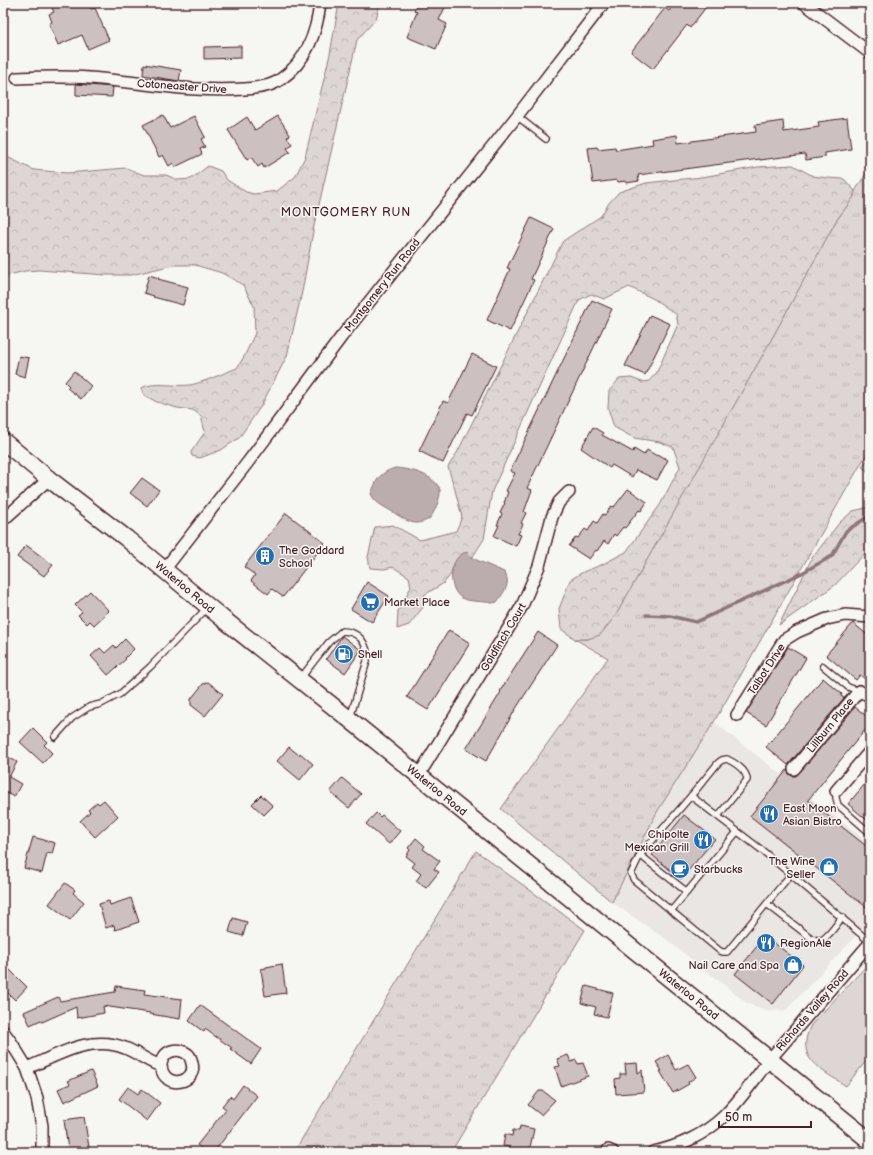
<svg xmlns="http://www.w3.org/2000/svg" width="873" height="1155" font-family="'Balsamiq Sans',sans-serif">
	<defs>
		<pattern id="grass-tufts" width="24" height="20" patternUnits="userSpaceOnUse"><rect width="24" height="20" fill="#ddd6d5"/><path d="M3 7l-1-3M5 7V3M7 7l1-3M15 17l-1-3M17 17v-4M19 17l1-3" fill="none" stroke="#bfb7b7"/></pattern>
		<pattern id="forest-crowns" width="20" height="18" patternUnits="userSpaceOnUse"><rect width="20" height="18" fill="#ddd6d5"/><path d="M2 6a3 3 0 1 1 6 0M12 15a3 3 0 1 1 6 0" fill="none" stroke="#bfb7b7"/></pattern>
	</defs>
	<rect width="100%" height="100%" fill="#f6f6f2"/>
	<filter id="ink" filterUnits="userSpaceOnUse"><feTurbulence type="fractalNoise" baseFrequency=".025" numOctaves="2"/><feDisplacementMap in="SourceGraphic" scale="8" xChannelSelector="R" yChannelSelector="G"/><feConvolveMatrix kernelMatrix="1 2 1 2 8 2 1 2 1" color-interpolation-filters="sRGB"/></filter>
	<g filter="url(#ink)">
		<path fill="#e9e6e3" d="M 714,722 L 870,844 L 870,921 L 786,1010 L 768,1011 L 747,1003 L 667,940 L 612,902 L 657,812 Z"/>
		<g fill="url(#grass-tufts)" stroke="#947a80">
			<path d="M 870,167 L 870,448 L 714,722 L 657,812 L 612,902 L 501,809 L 608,658 L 575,639 L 588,639 L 836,221 L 852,198 L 855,191 Z"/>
			<path d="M 476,851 L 585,930 L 451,1152 L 294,1152 Z"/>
		</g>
		<g fill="url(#forest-crowns)" stroke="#947a80">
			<path d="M 339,3 L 380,3 L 376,19 L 357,40 L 314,226 L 302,292 L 287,356 L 261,406 L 239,438 L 221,450 L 200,458 L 192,456 L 191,452 L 205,432 L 201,416 L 193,410 L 177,408 L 157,402 L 144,395 L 141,388 C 155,381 174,387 190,385 C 202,383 224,373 237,368 L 245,355 L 255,333 L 254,306 L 243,285 L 222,273 L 195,265 L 173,265 L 131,275 L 106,275 L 39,270 L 25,271 L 9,275 L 3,282 L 3,153 L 9,158 L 34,170 L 67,173 L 126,168 L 144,175 L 166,175 L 178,180 L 191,179 L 208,166 L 221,171 L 227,180 L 246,192 L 254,194 L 277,191 L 295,177 L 305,157 L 330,54 Z"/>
			<path d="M 793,165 L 813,176 L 827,178 L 844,179 L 855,191 L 853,198 L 836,221 L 770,342 L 616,615 L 600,635 L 588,639 L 575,639 L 561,629 L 559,609 L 570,580 L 583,572 L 601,565 L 626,552 L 660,505 L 680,467 L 673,447 L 660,442 L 634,438 L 614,427 L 608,408 L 609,391 L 619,379 L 631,378 L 642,382 L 649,381 L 657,372 L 678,324 L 676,314 L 654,299 L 629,287 L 604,299 L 591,294 L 579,300 L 492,491 L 484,539 L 472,558 L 467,552 L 453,566 L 451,574 L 444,583 L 424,595 L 424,606 L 409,625 L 397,629 L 398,611 L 411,587 L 409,577 L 393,567 L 384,569 L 370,568 L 368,557 L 375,527 L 393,525 L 420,540 L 456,531 L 462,517 L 455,490 L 448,467 L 457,453 L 563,241 L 601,216 L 609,203 L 619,192 L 646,183 L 702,177 L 758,167 Z"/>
			<path d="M 870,457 L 870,473 L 862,467 Z"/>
			<path d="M 870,507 L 870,549 L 867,551 L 835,585 L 779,625 L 812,558 L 840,522 L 853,511 Z"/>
		</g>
		<path fill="#ddd6d5" stroke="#947a80" d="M 870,962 L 870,1056 L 846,1086 C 821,1069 794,1060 811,1025 Z"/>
		<g fill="#bbadae" stroke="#8e747a">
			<path d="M 395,468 C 409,469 430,473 439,487 C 443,493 435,512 430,518 C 427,521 420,523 416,523 C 408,523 398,515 391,511 C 383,506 375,503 371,494 C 377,479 379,473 395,468 Z"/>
			<path d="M 467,552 L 472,558 L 504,572 C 512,583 504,592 497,602 L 492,603 C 484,601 468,602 462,598 C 446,589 449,555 467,552 Z"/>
		</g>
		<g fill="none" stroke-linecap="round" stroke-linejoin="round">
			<path stroke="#8e747a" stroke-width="3.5" d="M 646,615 L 670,616 L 696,622 L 800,574 L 832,556 L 846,531 L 866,518 L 870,518"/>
		</g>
		<g fill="#ccc1c0" stroke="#4a1f2b">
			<path d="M 64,3 L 88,3 L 91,9 L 95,8 L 109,40 L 88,49 L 82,35 L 58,45 L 49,24 L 52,22 L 49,14 L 54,12 L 52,8 Z"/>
			<path d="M 417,3 L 447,3 L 439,20 L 447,24 L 436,49 L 407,37 L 417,12 L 414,11 Z"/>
			<path d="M 675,3 L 709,3 L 690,28 L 687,25 L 653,69 L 631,52 L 665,8 L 669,11 Z"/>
			<path d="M 241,46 L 241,58 L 204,59 L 204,47 Z"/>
			<path d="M 144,64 L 181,70 L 179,81 L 143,75 Z"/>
			<path d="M 76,84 L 113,87 L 112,97 L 76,95 Z"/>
			<path d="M 163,115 L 170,128 L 194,116 L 205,137 L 201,139 L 205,147 L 200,149 L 202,154 L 175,167 L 173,163 L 169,166 L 163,155 L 159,157 L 143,125 Z"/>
			<path d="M 278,116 L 290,135 L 287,137 L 292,144 L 287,148 L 290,152 L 264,168 L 262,164 L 258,167 L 251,157 L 247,160 L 228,130 L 247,117 L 255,130 Z"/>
			<path d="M 847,118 L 851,149 L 825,153 L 825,157 L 806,160 L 805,154 L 760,160 L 760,159 L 638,175 L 639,181 L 626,183 L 626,181 L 618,182 L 617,180 L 593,183 L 588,148 L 597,147 L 598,149 L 615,147 L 616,150 L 653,144 L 652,139 L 677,135 L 678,143 L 756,132 L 755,125 L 783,121 L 784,132 L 819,127 L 818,122 Z"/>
			<path d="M 531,218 L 554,229 L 531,279 L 534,280 L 510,331 L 487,320 L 510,269 L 507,268 Z"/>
			<path d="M 149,275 L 159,278 L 158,279 L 188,287 L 183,305 L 153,297 L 154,296 L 144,293 Z"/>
			<path d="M 592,300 L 612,309 L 527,488 L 532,490 L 524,512 L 526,513 L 521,523 L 523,524 L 518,534 L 521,535 L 516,546 L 494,536 L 499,525 L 497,525 L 502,514 L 500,513 L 505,503 L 504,503 L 508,492 L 506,491 L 515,473 L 510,471 Z"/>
			<path d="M 650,315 L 670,324 L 645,375 L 625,366 Z"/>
			<path d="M 472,354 L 496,366 L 472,415 L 467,413 L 443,463 L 419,451 L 443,401 L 448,403 Z"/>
			<path d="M 19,356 L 29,358 L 25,377 L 15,374 Z"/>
			<path d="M 74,371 L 91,386 L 81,399 L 67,388 L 69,386 L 65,382 Z"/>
			<path d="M 593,427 L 603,433 L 602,435 L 633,452 L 634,449 L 644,455 L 647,450 L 657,456 L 658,454 L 668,460 L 657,480 L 636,470 L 632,477 L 612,465 L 610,468 L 581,448 Z"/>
			<path d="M 142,478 L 159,490 L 147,506 L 130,493 Z"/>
			<path d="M 628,489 L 647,502 L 641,511 L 639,510 L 625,528 L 623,527 L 616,536 L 614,534 L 608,544 L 604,541 L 597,551 L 596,550 L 589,559 L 569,546 L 576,537 L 578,538 L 585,529 L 588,531 L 594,521 L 597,523 L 603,514 L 605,515 L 611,506 L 614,507 Z"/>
			<path d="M 286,513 L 325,543 L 283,597 L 272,589 L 268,594 L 251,581 L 255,575 L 244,567 Z"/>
			<path d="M 26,545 L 53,565 L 44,576 L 17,557 Z"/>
			<path d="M 367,582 L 389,596 L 372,622 L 351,609 Z"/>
			<path d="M 90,591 L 109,611 L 94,625 L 90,621 L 87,624 L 78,615 L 82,612 L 75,605 Z"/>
			<path d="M 853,623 L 870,637 L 870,683 L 860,675 L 856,680 L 826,655 Z"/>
			<path d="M 449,630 L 470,643 L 428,710 L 407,697 Z"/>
			<path d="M 538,632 L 557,645 L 515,710 L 486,761 L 466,749 L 501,692 L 500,691 Z"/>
			<path d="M 342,636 L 361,650 L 345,673 L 326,659 Z"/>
			<path d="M 125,639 L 134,649 L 125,658 L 126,659 L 108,675 L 91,656 L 100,648 L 105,653 L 114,645 L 116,648 Z"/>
			<path d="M 788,647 L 806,658 L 766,725 L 746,713 Z"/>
			<path d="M 823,678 L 842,694 L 841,696 L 844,698 L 788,765 L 766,747 Z"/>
			<path d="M 208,682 L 223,694 L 205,716 L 191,705 L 191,699 L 203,684 Z"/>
			<path d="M 855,707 L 870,719 L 870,724 L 808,800 L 870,849 L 870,910 L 750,816 L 787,770 L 789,774 L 792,776 L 796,776 L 799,773 Z"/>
			<path d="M 33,728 L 47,742 L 44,745 L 52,753 L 43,763 L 20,742 Z"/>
			<path d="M 289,747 L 299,755 L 300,753 L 313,764 L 300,780 L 277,761 Z"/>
			<path d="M 3,754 L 17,762 L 9,777 L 21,784 L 14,797 L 3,791 Z"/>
			<path d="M 342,778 L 361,794 L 349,808 L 330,792 Z"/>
			<path d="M 870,778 L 870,823 L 848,804 Z"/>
			<path d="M 261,795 L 273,806 L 264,815 L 252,804 Z"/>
			<path d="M 104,800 L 118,816 L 95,837 L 80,821 L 90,812 L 88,810 L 97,802 L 99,804 Z"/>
			<path d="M 376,813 L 380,817 L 382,815 L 400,831 L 389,844 L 366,824 Z"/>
			<path d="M 684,815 L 715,839 L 681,879 L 652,855 Z"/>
			<path d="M 33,837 L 55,843 L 52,854 L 47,853 L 42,873 L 24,868 Z"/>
			<path d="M 416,838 L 425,846 L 423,849 L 440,861 L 434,869 L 439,872 L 426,888 L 416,881 L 421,874 L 412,867 L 415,863 L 406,856 L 410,850 L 408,848 Z"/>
			<path d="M 65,883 L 75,890 L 73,893 L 84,902 L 70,920 L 49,904 Z"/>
			<path d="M 131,898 L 139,922 L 115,930 L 114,925 L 106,928 L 99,904 L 109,901 L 110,905 Z"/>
			<path d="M 233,918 L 247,922 L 243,936 L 229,932 Z"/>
			<path d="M 765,936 L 803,965 L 773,1004 L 735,974 Z"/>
			<path d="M 3,963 L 27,987 L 15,1000 L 3,988 Z"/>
			<path d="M 282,964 L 286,993 L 265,996 L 261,969 L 266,968 L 266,967 Z"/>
			<path d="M 116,986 L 145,990 L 144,994 L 182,999 L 180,1019 L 150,1014 L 150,1013 L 103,1006 L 104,1013 L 77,1018 L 76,1007 L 42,1022 L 41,1020 L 30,1025 L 24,1012 L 58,997 L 60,1001 L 115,992 Z"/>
			<path d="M 586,986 L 613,993 L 607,1017 L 594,1014 L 596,1007 L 581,1003 Z"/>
			<path d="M 200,1005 L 261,1049 L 251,1064 L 230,1049 L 232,1048 L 212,1034 L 205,1029 L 204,1032 L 189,1021 Z"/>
			<path d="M 568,1055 L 571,1062 L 576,1060 L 578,1064 L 583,1063 L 588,1076 L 561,1086 L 555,1067 L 560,1066 L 557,1059 Z"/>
			<path d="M 668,1055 L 676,1070 L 688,1064 L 696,1077 L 688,1082 L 689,1084 L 673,1093 L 660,1071 L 662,1071 L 656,1062 Z"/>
			<path d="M 637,1063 L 638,1073 L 642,1070 L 644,1092 L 616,1094 L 615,1079 L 620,1078 L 620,1074 L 626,1074 L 625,1064 Z"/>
			<path d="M 91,1071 L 98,1086 L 64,1102 L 58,1089 L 70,1084 L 68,1081 Z"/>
			<path d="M 243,1085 L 257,1096 L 214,1152 L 206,1152 L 197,1145 L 226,1109 L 222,1106 L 230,1096 L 233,1099 Z"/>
			<path d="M 128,1087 L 138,1094 L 142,1089 L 160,1103 L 147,1121 L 119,1099 Z"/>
			<path d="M 539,1091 L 543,1091 L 555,1100 L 541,1115 L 528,1105 Z"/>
			<path d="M 84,1117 L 89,1147 L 68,1150 L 64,1120 Z"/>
			<path d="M 520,1126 L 534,1129 L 529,1152 L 508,1152 L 510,1147 L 503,1146 L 505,1134 L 512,1136 L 513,1130 L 519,1131 Z"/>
		</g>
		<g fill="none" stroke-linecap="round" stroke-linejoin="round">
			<defs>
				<g id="lane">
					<path d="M 517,116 L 546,139"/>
					<path d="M 823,666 L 848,687 L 859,691"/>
					<path d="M 300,679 L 329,642 L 342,631 C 359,631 369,644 367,661 L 350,718"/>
					<path d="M 55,737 L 72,718 L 89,707 L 101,704 L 120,694 L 150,667 L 208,607"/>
					<path d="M 836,791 L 836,798 L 838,805 L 870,833"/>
					<path d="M 691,796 L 640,855 L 631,874 L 634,880 L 720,951 L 723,952 L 727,952 L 791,874"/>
					<path d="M 718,816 L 747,780 C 747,770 735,763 727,759 L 722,760 L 718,763 L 691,796 L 763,851 L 870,942"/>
					<path d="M 640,855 L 687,892"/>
					<path d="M 767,904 L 811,938 C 814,939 817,941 821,940 C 827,938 838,923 842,917"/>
					<path d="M 671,911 L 737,832"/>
				</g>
				<g id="street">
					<path d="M 804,3 L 870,53"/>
					<path d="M 17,78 C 41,77 65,76 89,78 C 141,82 192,93 244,89 C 256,88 271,87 281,79 C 306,62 317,32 320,3"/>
					<path d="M 3,520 L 49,479"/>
					<path d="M 164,570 L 248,462 L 342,336 L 517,116 L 604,3"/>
					<path d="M 737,715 L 784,640 L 797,632 L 827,619 L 845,615 L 870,617"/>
					<path d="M 794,769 L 859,691 L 870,696"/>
					<path d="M 419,775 L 522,606 L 539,566 L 552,517 L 559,502 L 569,492"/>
					<path d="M 836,791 L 870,751"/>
					<path d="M 3,1031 L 11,1042 L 27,1068 L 37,1098 L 42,1126 L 42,1152"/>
					<path d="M 27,1068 C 58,1055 91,1034 125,1048 C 138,1053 148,1062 161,1066 C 161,1063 162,1059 164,1057 C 168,1050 179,1048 186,1053 C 190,1055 191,1059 192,1063 C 198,1083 164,1091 161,1066"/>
					<path d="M 608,1150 L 613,1152"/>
					<path d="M 653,1152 C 678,1147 704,1135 723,1117 C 741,1100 755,1078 771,1058 C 804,1020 837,981 870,943"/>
				</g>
				<path id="secondary" d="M 3,441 L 49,479 L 126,538 L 222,618 L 349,719 L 870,1141"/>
			</defs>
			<use href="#lane" stroke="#4a1f2b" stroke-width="8"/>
			<use href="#street" stroke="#4a1f2b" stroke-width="14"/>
			<use href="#secondary" stroke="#4a1f2b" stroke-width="19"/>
			<use href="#lane" stroke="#f6f6f2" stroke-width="5.5"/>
			<use href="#street" stroke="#f6f6f2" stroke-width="11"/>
			<use href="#secondary" stroke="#f6f6f2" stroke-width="16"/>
		</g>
	</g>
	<defs>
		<symbol id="building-disc" viewBox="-11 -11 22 22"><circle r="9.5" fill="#1f6fb2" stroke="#f6f6f2"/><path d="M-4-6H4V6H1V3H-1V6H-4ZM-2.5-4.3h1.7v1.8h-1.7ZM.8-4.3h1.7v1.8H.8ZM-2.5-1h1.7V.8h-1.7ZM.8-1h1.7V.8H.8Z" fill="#fff"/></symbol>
		<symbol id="supermarket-disc" viewBox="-11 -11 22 22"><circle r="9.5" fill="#1f6fb2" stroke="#f6f6f2"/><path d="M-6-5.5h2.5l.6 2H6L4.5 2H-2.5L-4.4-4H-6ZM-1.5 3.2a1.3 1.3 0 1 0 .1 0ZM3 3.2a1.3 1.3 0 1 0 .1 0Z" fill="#fff"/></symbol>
		<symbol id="fuel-disc" viewBox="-11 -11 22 22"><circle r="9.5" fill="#1f6fb2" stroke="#f6f6f2"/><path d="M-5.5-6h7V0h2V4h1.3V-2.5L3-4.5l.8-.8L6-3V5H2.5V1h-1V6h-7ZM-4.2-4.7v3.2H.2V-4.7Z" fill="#fff"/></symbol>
		<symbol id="restaurant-disc" viewBox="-11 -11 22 22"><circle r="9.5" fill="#1f6fb2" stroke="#f6f6f2"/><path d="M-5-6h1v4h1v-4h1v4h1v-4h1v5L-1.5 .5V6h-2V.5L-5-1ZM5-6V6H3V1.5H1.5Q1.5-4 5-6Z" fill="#fff"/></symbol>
		<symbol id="shop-disc" viewBox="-11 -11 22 22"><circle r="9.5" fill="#1f6fb2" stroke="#f6f6f2"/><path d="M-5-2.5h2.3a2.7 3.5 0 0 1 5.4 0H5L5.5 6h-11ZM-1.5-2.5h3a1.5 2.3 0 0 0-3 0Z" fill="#fff"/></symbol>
		<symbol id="cafe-disc" viewBox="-11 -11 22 22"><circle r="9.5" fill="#1f6fb2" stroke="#f6f6f2"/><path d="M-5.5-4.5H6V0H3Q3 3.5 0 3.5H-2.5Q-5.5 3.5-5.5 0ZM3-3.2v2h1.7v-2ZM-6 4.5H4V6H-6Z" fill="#fff"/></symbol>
	</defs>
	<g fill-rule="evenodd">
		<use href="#building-disc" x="254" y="545" width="22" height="22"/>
		<use href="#supermarket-disc" x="359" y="591" width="22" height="22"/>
		<use href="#fuel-disc" x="333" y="643" width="22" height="22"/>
		<use href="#restaurant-disc" x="758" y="803" width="22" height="22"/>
		<use href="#restaurant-disc" x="692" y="829" width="22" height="22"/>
		<use href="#shop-disc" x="818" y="856" width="22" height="22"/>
		<use href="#cafe-disc" x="669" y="858" width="22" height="22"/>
		<use href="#restaurant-disc" x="755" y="932" width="22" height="22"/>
		<use href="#shop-disc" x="782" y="954" width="22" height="22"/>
	</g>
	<g text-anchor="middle" stroke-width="3" stroke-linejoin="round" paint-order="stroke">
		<g font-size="11" fill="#4a1f2b" stroke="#f6f6f2">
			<text transform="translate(182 86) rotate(4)" y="4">Cotoneaster Drive</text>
			<text transform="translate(382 285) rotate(-52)" y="4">Montgomery Run Road</text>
			<text transform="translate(185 587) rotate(40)" y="4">Waterloo Road</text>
			<text transform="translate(503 637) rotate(-59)" y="4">Goldfinch Court</text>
			<text transform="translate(766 669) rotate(-57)" y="4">Talbot Drive</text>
			<text transform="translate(830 725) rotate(-51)" y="4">Lillburn Place</text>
			<text transform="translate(437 790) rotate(39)" y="4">Waterloo Road</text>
			<text transform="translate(689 994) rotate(39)" y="4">Waterloo Road</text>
			<text transform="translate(812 1010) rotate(-49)" y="4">Richards Valley Road</text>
		</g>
		<g font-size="11" fill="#4a1f2b" stroke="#f6f6f2" text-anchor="start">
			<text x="279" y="554">The Goddard<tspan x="279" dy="13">School</tspan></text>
			<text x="384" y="606">Market Place</text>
			<text x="358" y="658">Shell</text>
			<text x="783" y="812">East Moon<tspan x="783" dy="13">Asian Bistro</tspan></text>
			<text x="689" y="838" text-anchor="end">Chipolte<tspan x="689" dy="13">Mexican Grill</tspan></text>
			<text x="815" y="865" text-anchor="end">The Wine<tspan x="815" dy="13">Seller</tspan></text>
			<text x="694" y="873">Starbucks</text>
			<text x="780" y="947">RegionAle</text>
			<text x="779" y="969" text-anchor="end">Nail Care and Spa</text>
		</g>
		<g font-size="12" letter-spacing="1" fill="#4a1f2b" stroke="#f6f6f2">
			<text x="346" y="216">MONTGOMERY RUN</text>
		</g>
	</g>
	<rect width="873" height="1155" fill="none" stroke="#f6f6f2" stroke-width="16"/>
	<rect x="8" y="8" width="857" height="1139" fill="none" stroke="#4a1f2b" stroke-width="1.5" filter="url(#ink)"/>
	<path d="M719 1121v6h92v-6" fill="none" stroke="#4a1f2b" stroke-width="2"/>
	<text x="725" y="1121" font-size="12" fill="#4a1f2b" stroke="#f6f6f2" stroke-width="3" paint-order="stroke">50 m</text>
</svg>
